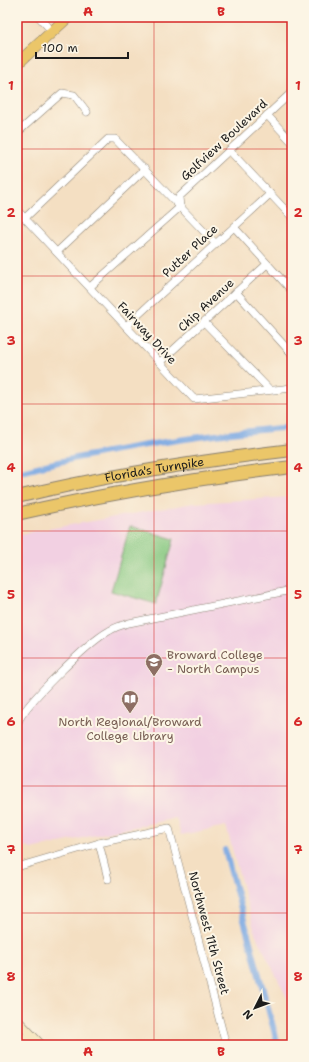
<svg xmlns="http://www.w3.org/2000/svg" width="309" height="1062" font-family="'Shantell Sans',sans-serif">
	<rect width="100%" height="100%" fill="#fcf5e5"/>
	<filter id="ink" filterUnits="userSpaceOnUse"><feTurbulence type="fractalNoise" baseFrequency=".025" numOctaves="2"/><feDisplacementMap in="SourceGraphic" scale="8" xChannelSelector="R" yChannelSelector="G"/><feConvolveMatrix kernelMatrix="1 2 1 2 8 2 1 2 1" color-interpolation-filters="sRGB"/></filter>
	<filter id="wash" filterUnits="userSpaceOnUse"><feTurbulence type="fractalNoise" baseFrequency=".012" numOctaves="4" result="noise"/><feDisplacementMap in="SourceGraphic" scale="16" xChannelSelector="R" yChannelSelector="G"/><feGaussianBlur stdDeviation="0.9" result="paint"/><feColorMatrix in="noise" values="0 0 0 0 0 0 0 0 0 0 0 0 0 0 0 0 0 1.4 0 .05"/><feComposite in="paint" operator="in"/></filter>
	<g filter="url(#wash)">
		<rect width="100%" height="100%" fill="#f4dfc2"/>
		<path fill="#f2d0e2" d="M 292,497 L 292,1008 L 255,933 L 226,826 L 181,835 L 176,818 L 31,849 L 17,843 L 17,537 L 31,532 L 194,503 Z"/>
		<path fill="#85c780" stroke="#50724e" d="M 130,526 L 174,539 L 156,604 L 111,591 Z"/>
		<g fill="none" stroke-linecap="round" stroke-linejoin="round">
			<g stroke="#7aa8e3" stroke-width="6">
				<path d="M 17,472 C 106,449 200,435 292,427"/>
				<path d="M 225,850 L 278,1045"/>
			</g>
		</g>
	</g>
	<g filter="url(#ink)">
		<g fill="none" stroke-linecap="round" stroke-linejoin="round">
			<defs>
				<g id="street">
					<path d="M 39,17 L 52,31"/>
					<path d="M 267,115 L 292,142"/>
					<path d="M 17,133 L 62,93 L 74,95 L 87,112"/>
					<path d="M 229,150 L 292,217"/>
					<path d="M 17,210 L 194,399 L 292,388"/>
					<path d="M 25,218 L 108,139 L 115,139 L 215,243"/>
					<path d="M 234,227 L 292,291"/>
					<path d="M 57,252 L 145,169"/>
					<path d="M 90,287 L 180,207 L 179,197 L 292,92"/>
					<path d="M 236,292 L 292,354"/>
					<path d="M 204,322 L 270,390"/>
					<path d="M 126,326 L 270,194"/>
					<path d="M 160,362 L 267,264"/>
					<path d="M 17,724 C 25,703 89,642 109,631 C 115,627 122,625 129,623 L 292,590"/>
					<path d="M 99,843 L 108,879"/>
					<path d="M 17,867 L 99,843 L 169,828 L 226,1045"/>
				</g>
				<g id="secondary">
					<path d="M 17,1020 L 41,1045"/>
					<path d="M 18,1036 L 30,1041 L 34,1045"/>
				</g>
				<path id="primary" d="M 17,64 L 68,17"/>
				<g id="highway">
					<path id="s1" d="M 17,497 C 108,475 199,461 292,450"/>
					<path d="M 17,514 C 108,493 199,478 292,467"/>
				</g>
			</defs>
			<use href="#street" stroke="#887e6f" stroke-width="8"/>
			<use href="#secondary" stroke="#887e6f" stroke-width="10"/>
			<use href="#primary" stroke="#887e6f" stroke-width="12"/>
			<use href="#highway" stroke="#887e6f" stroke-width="14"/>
			<use href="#street" stroke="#fff" stroke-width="7"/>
			<use href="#secondary" stroke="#f7e8c3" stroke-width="9"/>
			<use href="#primary" stroke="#ebc669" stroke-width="11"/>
			<use href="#highway" stroke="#ebc669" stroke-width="12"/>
		</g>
	</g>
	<path fill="none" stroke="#d62828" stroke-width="1" stroke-opacity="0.55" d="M 154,17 L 154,1045M 17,149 L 292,149M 17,276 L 292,276M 17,404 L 292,404M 17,531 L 292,531M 17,658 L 292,658M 17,786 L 292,786M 17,913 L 292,913"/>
	<defs>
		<symbol id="university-pin" viewBox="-11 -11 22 30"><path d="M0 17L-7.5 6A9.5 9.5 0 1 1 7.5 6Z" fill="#8d6e63" stroke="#fcf5e5"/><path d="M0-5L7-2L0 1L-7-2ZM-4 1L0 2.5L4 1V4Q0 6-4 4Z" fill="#fff"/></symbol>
		<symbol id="library-pin" viewBox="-11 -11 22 30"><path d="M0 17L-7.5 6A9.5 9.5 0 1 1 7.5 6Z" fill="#8d6e63" stroke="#fcf5e5"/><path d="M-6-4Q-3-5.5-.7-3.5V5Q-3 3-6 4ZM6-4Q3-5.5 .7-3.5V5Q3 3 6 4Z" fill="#fff"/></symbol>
	</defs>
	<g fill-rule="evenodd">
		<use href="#university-pin" x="144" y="652" width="20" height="27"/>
		<use href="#library-pin" x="120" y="689" width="20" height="27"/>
	</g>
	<g text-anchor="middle" stroke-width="4" stroke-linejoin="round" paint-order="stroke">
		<g font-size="12" fill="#1c1c1c" stroke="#fcf5e5">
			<text transform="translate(224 140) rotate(-43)" y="4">Golfview Boulevard</text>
			<text transform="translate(190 251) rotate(-43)" y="4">Putter Place</text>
			<text transform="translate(206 305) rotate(-43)" y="4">Chip Avenue</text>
			<text transform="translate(147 333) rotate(47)" y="4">Fairway Drive</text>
			<text dy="4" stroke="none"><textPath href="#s1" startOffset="140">Florida's Turnpike</textPath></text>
			<text transform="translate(209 933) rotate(75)" y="4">Northwest 11th Street</text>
		</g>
		<g font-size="12" fill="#785e54" stroke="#fcf5e5" text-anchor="start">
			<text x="167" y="659">Broward College<tspan x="167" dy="14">- North Campus</tspan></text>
			<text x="130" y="726" text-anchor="middle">North Regional/Broward<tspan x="130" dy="14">College Library</tspan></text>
		</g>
	</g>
	<rect width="309" height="1062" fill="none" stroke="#fcf5e5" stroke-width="44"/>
	<g transform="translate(255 1008) rotate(228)" stroke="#fcf5e5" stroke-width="3" paint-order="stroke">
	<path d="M0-3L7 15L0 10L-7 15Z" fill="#1c1c1c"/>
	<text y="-6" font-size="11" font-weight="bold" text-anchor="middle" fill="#1c1c1c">N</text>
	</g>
	<path d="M36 52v6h92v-6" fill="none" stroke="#1c1c1c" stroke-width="2"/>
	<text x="42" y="52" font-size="12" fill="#1c1c1c" stroke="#fcf5e5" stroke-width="3" paint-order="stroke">100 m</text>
	<rect x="22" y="22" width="265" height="1018" fill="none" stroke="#d62828" stroke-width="1.5"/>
	<g font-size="13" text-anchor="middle" font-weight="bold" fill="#d62828">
		<text x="88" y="16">A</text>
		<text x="221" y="16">B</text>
		<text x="11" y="90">1</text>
		<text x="298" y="90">1</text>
		<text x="11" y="217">2</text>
		<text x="298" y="217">2</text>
		<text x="11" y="345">3</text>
		<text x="298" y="345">3</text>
		<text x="11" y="472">4</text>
		<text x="298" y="472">4</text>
		<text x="11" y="599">5</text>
		<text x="298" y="599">5</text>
		<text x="11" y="726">6</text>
		<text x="298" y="726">6</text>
		<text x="11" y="854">7</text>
		<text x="298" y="854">7</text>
		<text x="11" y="981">8</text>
		<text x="298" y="981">8</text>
		<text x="88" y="1056">A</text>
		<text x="221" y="1056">B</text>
	</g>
</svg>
